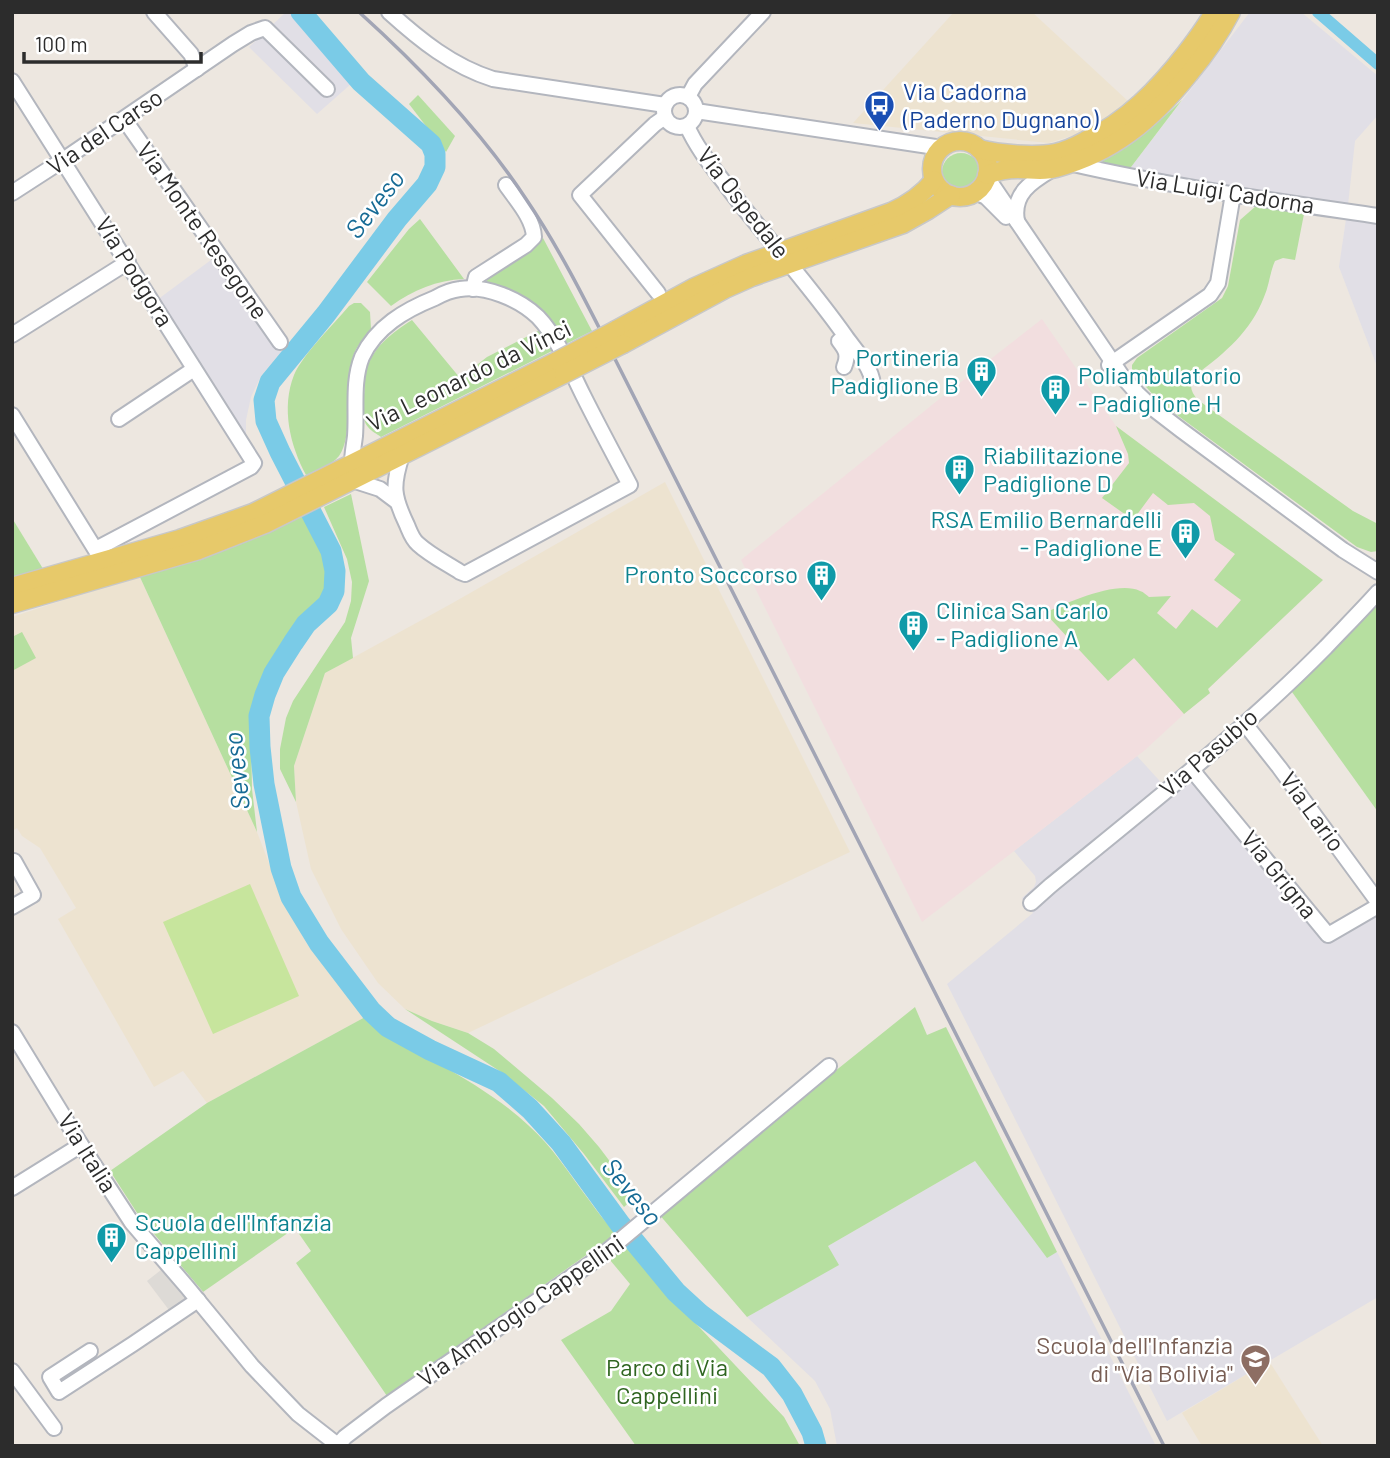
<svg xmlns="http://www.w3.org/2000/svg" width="1390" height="1458" font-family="Barlow,sans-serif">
	<rect width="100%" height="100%" fill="#ede7e0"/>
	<g fill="#e1dfe6">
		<path d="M 286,12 L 291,12 L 351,84 L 317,114 L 249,47 Z"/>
		<path d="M 1250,12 L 1301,12 L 1378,76 L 1378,115 L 1355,141 L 1348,205 L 1128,171 Z"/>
		<path d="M 1346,219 L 1378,224 L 1378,369 L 1339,267 Z"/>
		<path d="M 215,257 L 282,351 L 261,376 L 251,397 L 246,420 L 246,439 L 157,300 Z"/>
		<path d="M 1137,756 L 1168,790 L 1191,773 L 1327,942 L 1378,912 L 1378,1297 L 1167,1421 L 947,984 L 1033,913 L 1022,898 L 1034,887 L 1036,882 L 1035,876 L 1014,851 Z"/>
		<path d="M 975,1161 L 1047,1257 L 1057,1252 L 1156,1446 L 837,1446 L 830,1409 L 815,1381 L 747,1317 L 838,1265 L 828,1246 Z"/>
	</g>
	<g fill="#ede3d0">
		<path d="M 954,12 L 1032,12 L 1129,102 L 1094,129 L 1049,143 L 853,123 Z"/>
		<path d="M 665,482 L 850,852 L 468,1033 L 432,1021 L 405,1009 L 378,983 L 341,929 L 311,869 L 296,802 L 294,766 L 325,673 L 449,605 Z"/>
		<path d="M 139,575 L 257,832 L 283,900 L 307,944 L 335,981 L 367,1016 L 207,1103 L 183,1071 L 154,1087 L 58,919 L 76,908 L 40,848 L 22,836 L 17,828 L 12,831 L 12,617 Z"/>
		<path d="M 1269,1361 L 1323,1446 L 1202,1446 L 1182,1413 Z"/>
	</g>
	<path fill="#f2dedf" d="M 1042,319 L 1116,426 L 1323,580 L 1208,689 L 1210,693 L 1184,714 L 1145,750 L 922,922 L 741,560 L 943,396 Z"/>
	<g fill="#b6dfa0">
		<path d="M 418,95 L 455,136 L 446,152 L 409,104 Z"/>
		<path d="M 1182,100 L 1128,171 L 1097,165 L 1096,161 C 1128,145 1156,126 1182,100 Z"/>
		<circle cx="961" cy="172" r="19"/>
		<path d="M 1256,206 L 1304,214 L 1295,260 L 1283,258 L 1275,261 C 1270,272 1269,286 1264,297 C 1251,331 1225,353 1197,374 C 1188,383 1190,391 1198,400 L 1353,511 L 1378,524 L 1378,551 L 1371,552 L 1357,547 L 1177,415 L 1155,397 L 1132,371 L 1132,365 L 1137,358 L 1222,298 L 1228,286 L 1240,220 Z"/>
		<path d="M 420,219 L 464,279 C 437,280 413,290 391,306 L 367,282 L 409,229 Z"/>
		<path d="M 543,238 L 592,331 L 566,344 C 547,307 526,293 487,282 L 487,275 Z"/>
		<path d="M 354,303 L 361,303 L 370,312 L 371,329 C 364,338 356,346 353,357 C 345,383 354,436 339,456 C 331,466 316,470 306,475 C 290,445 281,408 294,375 C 303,354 334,324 349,306 Z"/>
		<path d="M 412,320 L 460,378 L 487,357 L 540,330 L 552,351 L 381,437 C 377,434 371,431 368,427 C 361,419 364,404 364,395 C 365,388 364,380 366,373 C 370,349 393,332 412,320 Z"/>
		<path d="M 1116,426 L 1323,580 L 1208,689 L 1210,693 L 1184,714 L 1134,658 L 1108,681 L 1045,613 C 1066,603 1117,580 1140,591 C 1144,592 1146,595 1149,597 L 1171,596 L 1157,613 L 1176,629 L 1192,609 L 1217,628 L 1241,600 L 1214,580 L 1235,554 L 1215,540 L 1210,516 L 1194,503 L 1168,505 L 1153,493 L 1133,520 L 1102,498 L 1129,463 L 1128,454 Z"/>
		<path d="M 351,494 L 369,581 L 351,638 L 353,658 L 325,673 L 294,766 L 296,802 L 280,769 L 280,749 L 286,718 L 293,701 L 345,622 L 351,601 L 352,582 L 347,559 L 324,507 Z"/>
		<path d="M 304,516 L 324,554 L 327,571 L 326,591 L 320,604 L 295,627 L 280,650 L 264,681 L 253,711 L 251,741 L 252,789 L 257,832 L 139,575 L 206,557 L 236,546 Z"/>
		<path d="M 12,518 L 45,572 L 12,582 Z"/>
		<path d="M 1378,604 L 1378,812 L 1292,692 Z"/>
		<path d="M 22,632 L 36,658 L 12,671 L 12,637 Z"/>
		<path d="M 915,1007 L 927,1035 L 946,1027 L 1057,1252 L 1047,1258 L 975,1161 L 828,1246 L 839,1265 L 747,1317 L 658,1213 Z"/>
		<path d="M 405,1009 L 432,1021 L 468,1033 L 494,1049 L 552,1098 L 579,1124 L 599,1147 L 636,1196 L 624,1207 L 584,1154 L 544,1106 L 501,1072 Z"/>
		<path d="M 367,1016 C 417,1057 480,1080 528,1125 C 552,1146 570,1175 589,1200 C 597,1212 607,1223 616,1234 L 387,1396 L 296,1263 L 311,1251 L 295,1228 L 203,1292 L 139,1216 L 110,1171 L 207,1103 Z"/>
		<path d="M 627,1245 L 685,1312 L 784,1417 L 800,1446 L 636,1446 L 561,1340 L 611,1311 L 630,1284 L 610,1260 Z"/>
	</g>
	<path fill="#c7e59d" d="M 250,884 L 299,996 L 213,1034 L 163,922 Z"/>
	<path fill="#dddad6" d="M 175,1259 L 205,1294 L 172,1314 L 147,1281 Z"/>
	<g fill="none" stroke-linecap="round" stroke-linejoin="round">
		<path stroke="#7acbe7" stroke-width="12" d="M 1318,12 L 1378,64"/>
		<path stroke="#7acbe7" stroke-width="21" d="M 301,12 L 361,82 L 431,144 L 435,154 L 435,167 L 427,184 L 397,219 L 326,314 L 270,382 L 264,400 L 266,421 L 280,452 L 331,551 L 335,571 L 334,591 L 328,604 L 306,624 L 293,643 L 274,673 L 265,695 L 259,716 L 260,747 L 264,784 L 281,868 L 291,897 L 319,943 L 371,1011 L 388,1027 L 430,1050 L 499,1082 L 530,1109 L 561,1143 L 620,1224 L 676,1292 L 700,1314 L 771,1367 L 792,1394 L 812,1432 L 816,1446"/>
		<defs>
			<g id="minor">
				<path d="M 154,12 L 191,54 L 197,69"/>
				<path d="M 389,12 C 420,40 452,66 493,79 L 665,105"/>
				<path d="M 12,81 L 254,463 L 251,467 L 96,549"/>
				<circle cx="680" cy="111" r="16"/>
				<path d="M 688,97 L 695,84 L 763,12"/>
				<path d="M 696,111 L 942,148"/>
				<path d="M 124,119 L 280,342"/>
				<path d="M 687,126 C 698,151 716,171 732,193 C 770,242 811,287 846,337 C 856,351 871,366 873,384"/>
				<path d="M 1073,164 C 1173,187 1276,201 1378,216"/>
				<path d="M 987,175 L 993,186 L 1122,376 L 1137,393 L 1155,410 L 1181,430 L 1343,550 L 1378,572"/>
				<path d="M 975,192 L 986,197 L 1006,217"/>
				<path d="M 12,193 L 63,160 L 233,44 L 251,33 L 265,28 L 327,89"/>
				<path d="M 1017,221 C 1012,194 1031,182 1051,170"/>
				<path d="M 473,289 L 476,277 L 526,245 L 534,237 C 533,218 517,201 506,185"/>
				<path d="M 658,293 L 580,195 L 655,124 L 665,117"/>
				<path d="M 12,335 L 128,262"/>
				<path d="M 839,341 C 846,350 849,355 844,367"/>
				<path d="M 1109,365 L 1210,295 L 1218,283 L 1233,194"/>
				<path d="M 12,415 L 100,557"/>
				<path d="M 119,419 L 194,369"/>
				<path d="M 352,463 C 352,454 354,445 355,436 C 357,410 352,382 362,357 C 376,327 405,310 435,298 C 442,294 451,290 460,289 C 486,285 519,299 538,317 C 558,338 570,369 583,395 C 598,425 614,455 630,485 L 465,574 L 460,572 C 446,563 430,555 418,544 C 412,539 410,532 407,525 C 393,496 392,486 402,455"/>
				<path d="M 352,480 L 380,489 L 396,501"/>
				<path d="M 1245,724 L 1279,767 L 1378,902"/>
				<path d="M 1192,770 L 1328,935 L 1378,906"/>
				<path d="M 12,862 L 14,861 L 33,895 L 12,907"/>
				<path d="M 1031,903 L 1050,886 C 1144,809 1240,734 1326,647 C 1343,629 1361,611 1378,592"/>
				<path d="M 12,1032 L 81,1145 L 132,1223 L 187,1287 L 252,1366 L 298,1414 L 339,1446"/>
				<path d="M 12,1188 L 81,1145"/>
				<path d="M 90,1351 L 50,1377 L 59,1392 L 133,1344 L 198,1300"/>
				<path d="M 12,1371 L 54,1428"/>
				<path d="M 337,1446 L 345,1437 L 386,1406 L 600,1257 L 829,1066"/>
			</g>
			<g id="major">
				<circle cx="960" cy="169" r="28"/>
				<path d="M 979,149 C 999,154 1035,157 1055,153 C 1065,151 1076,146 1085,141 C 1127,121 1158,89 1186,53 C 1196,40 1206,27 1214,12"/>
				<path d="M 987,175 C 997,171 1008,169 1018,169 C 1031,169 1044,172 1056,168 C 1113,153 1152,120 1189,74 C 1205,55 1219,35 1231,12"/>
				<path d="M 616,330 L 695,287 L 746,264 L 891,212 C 909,204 922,195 934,180"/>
				<path d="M 623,344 L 725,289 L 752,277 L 903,224 L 928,210 L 951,195"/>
				<path d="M 12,587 L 180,539 L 253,513 L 557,361"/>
				<path d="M 12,604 L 199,550 L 265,524 L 564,374"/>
			</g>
		</defs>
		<use href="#minor" stroke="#b3b6be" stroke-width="18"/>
		<use href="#major" stroke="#c8c8c8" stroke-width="21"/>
		<use href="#minor" stroke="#fff" stroke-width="14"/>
		<use href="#major" stroke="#e7c96a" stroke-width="18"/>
		<path stroke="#a2a5b5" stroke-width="3.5" d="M 359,12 C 421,68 480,129 526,199 C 562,252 590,310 619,367 L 1164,1446"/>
		<defs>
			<g id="major-bridge">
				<path d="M 557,361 L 616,330"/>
				<path d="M 564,374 L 623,344"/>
			</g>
		</defs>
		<use href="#major-bridge" stroke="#c8c8c8" stroke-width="21" stroke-linecap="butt"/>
		<use href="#major-bridge" stroke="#e7c96a" stroke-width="18"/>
	</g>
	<defs>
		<symbol id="bus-pin" viewBox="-11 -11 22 30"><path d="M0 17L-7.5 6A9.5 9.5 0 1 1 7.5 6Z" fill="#1a4fb4" stroke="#fff"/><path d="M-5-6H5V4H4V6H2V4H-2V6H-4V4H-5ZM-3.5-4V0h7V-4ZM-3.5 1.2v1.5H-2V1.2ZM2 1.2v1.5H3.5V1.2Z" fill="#fff"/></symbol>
		<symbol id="building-pin" viewBox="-11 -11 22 30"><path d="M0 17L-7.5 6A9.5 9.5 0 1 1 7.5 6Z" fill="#0f9aa8" stroke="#fff"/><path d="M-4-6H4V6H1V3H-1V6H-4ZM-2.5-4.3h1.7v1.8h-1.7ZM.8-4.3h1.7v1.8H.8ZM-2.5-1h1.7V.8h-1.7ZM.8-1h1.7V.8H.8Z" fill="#fff"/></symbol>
		<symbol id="school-pin" viewBox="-11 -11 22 30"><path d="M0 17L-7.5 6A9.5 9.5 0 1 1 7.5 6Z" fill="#8d6e63" stroke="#fff"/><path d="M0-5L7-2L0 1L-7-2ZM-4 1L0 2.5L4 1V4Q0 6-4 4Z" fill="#fff"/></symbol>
	</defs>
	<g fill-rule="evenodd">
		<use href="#bus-pin" x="862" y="88" width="35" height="47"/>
		<use href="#building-pin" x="964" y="354" width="35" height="47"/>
		<use href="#building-pin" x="1038" y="372" width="35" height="47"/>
		<use href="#building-pin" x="942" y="452" width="35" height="47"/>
		<use href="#building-pin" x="1168" y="516" width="35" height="47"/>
		<use href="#building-pin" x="804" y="558" width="35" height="47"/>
		<use href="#building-pin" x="896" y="608" width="35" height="47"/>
		<use href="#building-pin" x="94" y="1220" width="35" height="47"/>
		<use href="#school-pin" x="1238" y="1342" width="35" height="47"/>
	</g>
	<g text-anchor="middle" stroke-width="5" stroke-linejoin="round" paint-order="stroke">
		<g font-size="24" fill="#164399" stroke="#fff" text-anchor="start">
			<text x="903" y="100">Via Cadorna<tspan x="903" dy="28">(Paderno Dugnano)</tspan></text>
		</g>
		<g font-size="24" fill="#2c2c2c" stroke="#fff">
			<text transform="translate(105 132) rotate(-34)" y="8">Via del Carso</text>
			<text transform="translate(1225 192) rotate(9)" y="8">Via Luigi Cadorna</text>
			<text transform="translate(743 203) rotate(52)" y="8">Via Ospedale</text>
			<text transform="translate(202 231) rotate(55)" y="8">Via Monte Resegone</text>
			<text transform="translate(134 272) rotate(58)" y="8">Via Podgora</text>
			<text transform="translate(469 376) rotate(-26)" y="8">Via Leonardo da Vinci</text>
			<text transform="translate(1209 753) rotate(-41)" y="8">Via Pasubio</text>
			<text transform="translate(1312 812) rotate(54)" y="8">Via Lario</text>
			<text transform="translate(1279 875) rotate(51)" y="8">Via Grigna</text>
			<text transform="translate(87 1153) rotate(58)" y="8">Via Italia</text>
			<text transform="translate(521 1311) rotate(-35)" y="8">Via Ambrogio Cappellini</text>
		</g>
		<g font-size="24" fill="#0d838f" stroke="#fff" text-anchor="start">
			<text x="959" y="366" text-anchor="end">Portineria<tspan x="959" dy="28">Padiglione B</tspan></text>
			<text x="1078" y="384">Poliambulatorio<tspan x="1078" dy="28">- Padiglione H</tspan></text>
			<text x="983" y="464">Riabilitazione<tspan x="983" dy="28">Padiglione D</tspan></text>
			<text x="1162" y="528" text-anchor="end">RSA Emilio Bernardelli<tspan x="1162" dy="28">- Padiglione E</tspan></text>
			<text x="798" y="583" text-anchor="end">Pronto Soccorso</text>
			<text x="936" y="619">Clinica San Carlo<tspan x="936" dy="28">- Padiglione A</tspan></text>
			<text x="135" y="1231">Scuola dell'Infanzia<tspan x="135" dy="28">Cappellini</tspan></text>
		</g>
		<g font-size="24" fill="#785e54" stroke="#fff" text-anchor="end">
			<text x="1233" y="1354">Scuola dell'Infanzia<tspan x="1233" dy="28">di "Via Bolivia"</tspan></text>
		</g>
		<g font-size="24" fill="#2f6520" stroke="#fff">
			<text x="667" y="1376">Parco di Via<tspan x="667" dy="28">Cappellini</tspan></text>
		</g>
		<g font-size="26" font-style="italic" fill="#176b95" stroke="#fff">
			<text transform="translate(375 204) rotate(-52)" y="9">Seveso</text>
			<text transform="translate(237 771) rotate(-96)" y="9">Seveso</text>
			<text transform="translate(632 1192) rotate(51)" y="9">Seveso</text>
		</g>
	</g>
	<rect width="1390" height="1458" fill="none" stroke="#2c2c2c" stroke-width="28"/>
	<path d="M24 52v10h177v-10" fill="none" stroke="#2c2c2c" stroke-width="3.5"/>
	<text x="35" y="52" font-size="21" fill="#2c2c2c" stroke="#ffffff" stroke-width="5" paint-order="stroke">100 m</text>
</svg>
